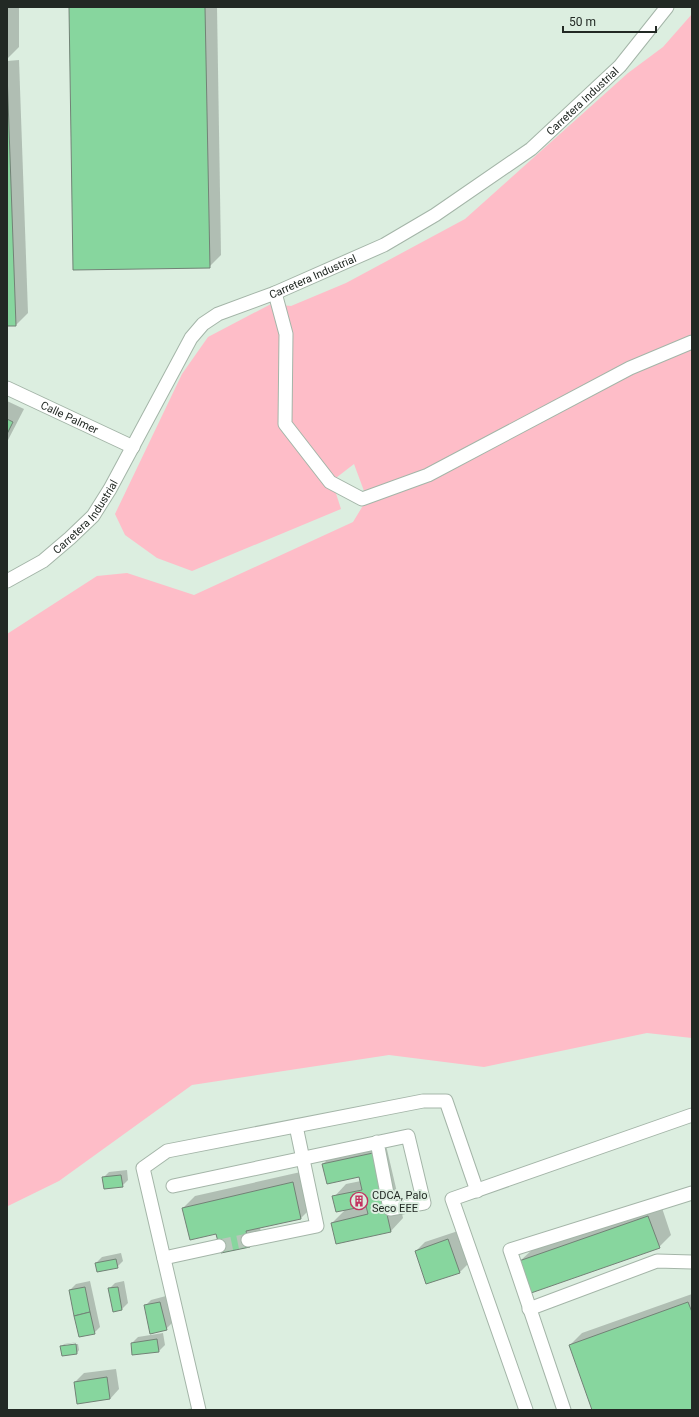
<svg xmlns="http://www.w3.org/2000/svg" width="699" height="1417" font-family="Roboto,sans-serif">
	<rect width="100%" height="100%" fill="#dceee0"/>
	<path fill="#febdc8" d="M 692,14 L 692,1038 L 647,1033 L 484,1067 L 389,1055 L 192,1085 L 59,1181 L 8,1206 L 7,1208 L 7,634 L 97,576 L 127,573 L 194,595 L 353,522 L 367,499 L 354,464 L 332,481 L 341,509 L 192,571 L 157,558 L 125,535 L 115,514 L 182,374 L 208,337 L 271,304 L 291,306 L 346,283 L 465,219 L 628,73 L 663,47 Z"/>
	<g fill="#0003">
		<path d="M 7,7 L 19,7 L 19,47 L 7,59 Z"/>
		<path d="M 70,7 L 217,7 L 221,255 L 209,267 Z"/>
		<path d="M 19,60 L 28,313 L 16,325 L 7,325 L 7,61 Z"/>
		<path d="M 7,401 L 24,409 L 7,442 Z"/>
		<path d="M 385,1141 L 403,1218 L 391,1231 L 337,1243 L 332,1223 L 346,1209 L 334,1197 L 346,1184 L 361,1181 L 360,1175 L 323,1164 L 335,1152 Z"/>
		<path d="M 127,1170 L 128,1180 L 122,1186 L 103,1178 L 109,1172 Z"/>
		<path d="M 305,1171 L 313,1206 L 301,1218 L 260,1227 L 261,1234 L 249,1246 L 217,1233 L 183,1208 L 195,1196 Z"/>
		<path d="M 661,1205 L 671,1235 L 659,1247 L 520,1261 L 533,1249 Z"/>
		<path d="M 458,1231 L 469,1263 L 460,1272 L 416,1251 L 425,1242 Z"/>
		<path d="M 121,1253 L 123,1261 L 117,1267 L 96,1263 L 102,1257 Z"/>
		<path d="M 90,1281 L 100,1327 L 94,1333 L 70,1290 L 76,1284 Z"/>
		<path d="M 124,1281 L 128,1303 L 122,1309 L 114,1310 L 109,1289 L 115,1283 Z"/>
		<path d="M 692,1294 L 692,1410 L 593,1410 L 570,1345 L 582,1333 Z"/>
		<path d="M 166,1296 L 172,1323 L 166,1329 L 145,1306 L 151,1300 Z"/>
		<path d="M 163,1333 L 165,1345 L 159,1351 L 133,1354 L 132,1343 L 138,1337 Z"/>
		<path d="M 78,1342 L 63,1345 L 64,1344 Z"/>
		<path d="M 78,1344 L 79,1350 L 77,1353 L 61,1347 L 63,1345 L 63,1347 Z"/>
		<path d="M 116,1369 L 119,1389 L 110,1399 L 78,1403 L 75,1382 L 84,1373 Z"/>
		<path d="M 194,1408 L 194,1410 L 181,1410 Z"/>
	</g>
	<g fill="#87d69e" stroke="#728276">
		<path d="M 69,7 L 205,7 L 210,268 L 73,270 Z"/>
		<path d="M 7,72 L 16,326 L 7,326 Z"/>
		<path d="M 7,419 L 13,422 L 7,434 Z"/>
		<path d="M 373,1153 L 391,1232 L 336,1244 L 331,1223 L 368,1214 L 366,1206 L 336,1212 L 332,1196 L 362,1190 L 359,1177 L 327,1184 L 322,1164 Z"/>
		<path d="M 121,1175 L 123,1187 L 104,1189 L 102,1177 Z"/>
		<path d="M 293,1182 L 301,1219 L 246,1231 L 250,1247 L 221,1253 L 216,1234 L 190,1240 L 182,1208 Z"/>
		<path d="M 648,1216 L 660,1248 L 531,1293 L 519,1261 Z"/>
		<path d="M 448,1239 L 460,1273 L 426,1284 L 415,1251 Z"/>
		<path d="M 116,1259 L 118,1268 L 97,1272 L 95,1263 Z"/>
		<path d="M 85,1287 L 90,1312 L 74,1316 L 69,1290 Z"/>
		<path d="M 118,1287 L 122,1310 L 113,1312 L 108,1288 Z"/>
		<path d="M 160,1302 L 167,1330 L 150,1334 L 144,1305 Z"/>
		<path d="M 688,1302 L 692,1312 L 692,1410 L 592,1410 L 569,1345 Z"/>
		<path d="M 90,1312 L 95,1334 L 79,1337 L 74,1316 Z"/>
		<path d="M 157,1339 L 159,1352 L 132,1355 L 131,1343 Z"/>
		<path d="M 76,1344 L 77,1354 L 62,1356 L 60,1346 Z"/>
		<path d="M 107,1377 L 110,1399 L 77,1404 L 74,1382 Z"/>
	</g>
	<g fill="none" stroke-linecap="round" stroke-linejoin="round">
		<path stroke="#b7c7ba" stroke-width="13" stroke-dasharray="13 6" stroke-linecap="butt" d="M 219,1246 L 248,1240"/>
		<defs>
			<g id="minor">
				<path d="M 275,293 L 286,334 L 285,424 L 330,482 L 362,499 L 428,475 L 630,368 L 692,342"/>
				<path id="s1" d="M 7,388 L 133,447"/>
				<path id="s2" d="M 7,581 L 43,561 L 70,538 L 93,516 L 110,489 L 191,338 L 203,324 L 218,314 L 275,293 L 384,245 L 435,215 L 531,149 L 620,66 L 667,7"/>
				<path d="M 173,1186 L 408,1136 L 424,1203 L 390,1209 L 377,1142"/>
				<path d="M 248,1240 L 317,1226 L 296,1126"/>
				<path d="M 164,1258 L 219,1246"/>
				<path d="M 529,1309 L 657,1261 L 692,1262"/>
				<path d="M 199,1410 L 143,1168 L 167,1151 L 423,1101 L 446,1101 L 477,1191"/>
				<path d="M 526,1410 L 452,1199 L 692,1115"/>
				<path d="M 564,1410 L 510,1250 L 692,1193"/>
			</g>
		</defs>
		<use href="#minor" stroke="#a4b5a8" stroke-width="15"/>
		<use href="#minor" stroke="#fff" stroke-width="13"/>
	</g>
	<defs>
		<symbol id="building-ring" viewBox="-11 -11 22 22"><circle r="9.5" fill="#dceee0" stroke="#c33460" stroke-width="1.5"/><path d="M-4-6H4V6H1V3H-1V6H-4ZM-2.5-4.3h1.7v1.8h-1.7ZM.8-4.3h1.7v1.8H.8ZM-2.5-1h1.7V.8h-1.7ZM.8-1h1.7V.8H.8Z" fill="#c33460"/></symbol>
	</defs>
	<g fill-rule="evenodd">
		<use href="#building-ring" x="349" y="1191" width="20" height="20"/>
	</g>
	<g text-anchor="middle" stroke-width="4" stroke-linejoin="round" paint-order="stroke">
		<g font-size="11" fill="#222924" stroke="#dceee0">
			<text dy="4" stroke="none"><textPath href="#s2" startOffset="774">Carretera Industrial</textPath></text>
			<text dy="4" stroke="none"><textPath href="#s2" startOffset="450">Carretera Industrial</textPath></text>
			<text dy="4" stroke="none"><textPath href="#s1" startOffset="69">Calle Palmer</textPath></text>
			<text dy="4" stroke="none"><textPath href="#s2" startOffset="103">Carretera Industrial</textPath></text>
		</g>
		<g font-size="11" fill="#222924" stroke="#dceee0" text-anchor="start">
			<text x="372" y="1199">CDCA, Palo<tspan x="372" dy="13">Seco EEE</tspan></text>
		</g>
	</g>
	<rect width="699" height="1417" fill="none" stroke="#222924" stroke-width="16"/>
	<path d="M563 26v6h93v-6" fill="none" stroke="#222924" stroke-width="2"/>
	<text x="569" y="26" font-size="12" fill="#222924" stroke="#dceee0" stroke-width="3" paint-order="stroke">50 m</text>
</svg>
